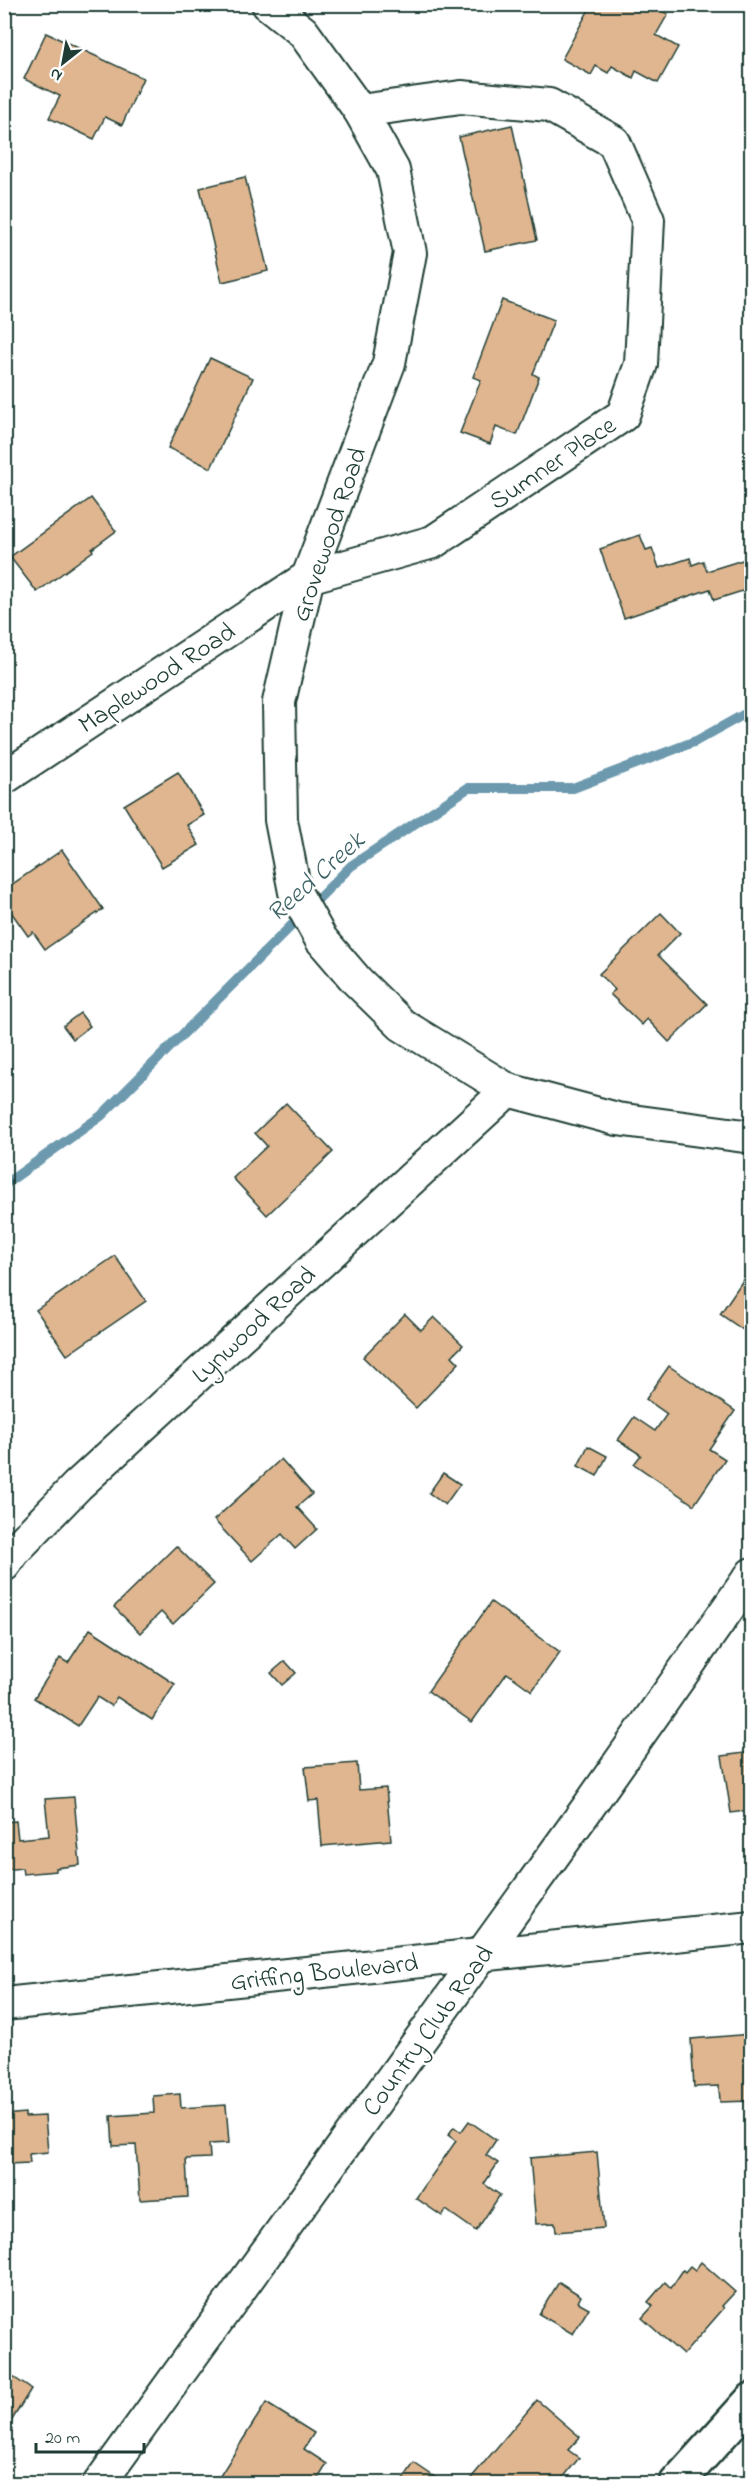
<svg xmlns="http://www.w3.org/2000/svg" width="756" height="2488" font-family="'Indie Flower',sans-serif">
	<rect width="100%" height="100%" fill="#fff"/>
	<filter id="ink" filterUnits="userSpaceOnUse"><feTurbulence type="fractalNoise" baseFrequency=".0167" numOctaves="2"/><feDisplacementMap in="SourceGraphic" scale="12" xChannelSelector="R" yChannelSelector="G"/><feConvolveMatrix kernelMatrix="1 2 1 2 8 2 1 2 1" color-interpolation-filters="sRGB"/></filter>
	<g filter="url(#ink)">
		<g fill="none" stroke-linecap="round" stroke-linejoin="round">
			<path stroke="#6c99ad" stroke-width="10" d="M 4,1185 L 101,1116 L 351,866 L 468,788 L 573,788 L 696,741 L 752,710"/>
		</g>
		<g fill="#dfb690" stroke="#1f3d34" stroke-width="1.5">
			<path d="M 592,4 L 649,4 L 668,14 L 656,35 L 678,47 L 658,83 L 636,71 L 633,78 L 612,66 L 608,73 L 596,66 L 591,75 L 562,59 Z"/>
			<path d="M 46,33 L 143,78 L 122,125 L 105,117 L 94,139 L 49,118 L 60,96 L 24,79 Z"/>
			<path d="M 512,125 L 537,240 L 485,251 L 459,137 Z"/>
			<path d="M 245,177 L 268,271 L 222,282 L 200,188 Z"/>
			<path d="M 502,300 L 554,320 L 533,374 L 539,377 L 517,435 L 496,427 L 490,444 L 460,433 L 481,380 L 473,377 Z"/>
			<path d="M 210,358 L 253,378 L 211,468 L 168,448 Z"/>
			<path d="M 91,498 L 116,531 L 92,549 L 93,551 L 37,592 L 10,557 Z"/>
			<path d="M 640,535 L 646,550 L 652,548 L 659,568 L 690,558 L 692,565 L 703,561 L 707,571 L 752,557 L 752,588 L 714,600 L 710,589 L 624,618 L 600,549 Z"/>
			<path d="M 178,772 L 204,815 L 187,825 L 199,845 L 162,867 L 124,805 Z"/>
			<path d="M 62,850 L 103,909 L 45,949 L 33,932 L 28,936 L 4,902 L 4,890 Z"/>
			<path d="M 661,913 L 680,933 L 658,955 L 707,1004 L 669,1042 L 647,1019 L 642,1025 L 610,994 L 615,990 L 599,974 Z"/>
			<path d="M 80,1013 L 90,1026 L 73,1039 L 63,1026 Z"/>
			<path d="M 286,1103 L 333,1152 L 267,1215 L 233,1178 L 267,1146 L 255,1133 Z"/>
			<path d="M 115,1256 L 146,1301 L 67,1355 L 36,1310 Z"/>
			<path d="M 743,1280 L 752,1286 L 752,1336 L 720,1314 Z"/>
			<path d="M 405,1314 L 421,1330 L 434,1317 L 463,1345 L 452,1356 L 459,1363 L 416,1408 L 363,1357 Z"/>
			<path d="M 669,1366 L 735,1411 L 709,1449 L 725,1459 L 694,1505 L 634,1464 L 641,1455 L 618,1440 L 634,1417 L 655,1431 L 667,1414 L 646,1399 Z"/>
			<path d="M 588,1446 L 607,1456 L 597,1476 L 578,1466 Z"/>
			<path d="M 281,1459 L 312,1494 L 297,1507 L 317,1529 L 295,1549 L 282,1534 L 252,1561 L 214,1520 Z"/>
			<path d="M 443,1473 L 460,1484 L 445,1505 L 429,1493 Z"/>
			<path d="M 176,1546 L 214,1584 L 173,1624 L 161,1612 L 140,1633 L 114,1607 Z"/>
			<path d="M 491,1602 L 560,1652 L 532,1691 L 507,1673 L 472,1722 L 428,1691 Z"/>
			<path d="M 90,1629 L 175,1684 L 152,1720 L 117,1697 L 111,1706 L 97,1697 L 78,1726 L 34,1698 L 60,1658 L 68,1663 Z"/>
			<path d="M 285,1661 L 296,1673 L 282,1685 L 271,1673 Z"/>
			<path d="M 752,1752 L 752,1810 L 731,1813 L 722,1756 Z"/>
			<path d="M 357,1763 L 359,1790 L 386,1788 L 391,1840 L 322,1846 L 318,1800 L 309,1801 L 305,1767 Z"/>
			<path d="M 74,1797 L 80,1865 L 56,1868 L 56,1871 L 23,1874 L 22,1868 L 4,1870 L 4,1822 L 16,1821 L 18,1839 L 49,1836 L 45,1799 Z"/>
			<path d="M 752,2034 L 752,2101 L 720,2102 L 719,2086 L 694,2087 L 691,2039 Z"/>
			<path d="M 180,2094 L 181,2108 L 226,2105 L 229,2143 L 209,2144 L 210,2158 L 186,2159 L 188,2197 L 140,2200 L 136,2145 L 113,2146 L 111,2116 L 154,2113 L 153,2096 Z"/>
			<path d="M 25,2113 L 25,2117 L 45,2116 L 48,2152 L 29,2154 L 30,2163 L 7,2164 L 8,2176 L 4,2177 L 4,2115 Z"/>
			<path d="M 469,2121 L 496,2140 L 486,2155 L 498,2163 L 484,2184 L 500,2195 L 476,2231 L 446,2210 L 442,2216 L 416,2198 L 456,2141 L 448,2135 L 454,2127 L 461,2132 Z"/>
			<path d="M 597,2152 L 604,2228 L 556,2232 L 555,2223 L 536,2224 L 530,2158 Z"/>
			<path d="M 701,2262 L 735,2292 L 722,2306 L 724,2308 L 683,2355 L 642,2318 L 653,2306 L 648,2302 L 665,2282 L 671,2288 L 683,2270 L 685,2272 L 690,2266 L 695,2270 Z"/>
			<path d="M 559,2282 L 581,2296 L 578,2302 L 589,2308 L 573,2334 L 539,2314 Z"/>
			<path d="M 4,2371 L 31,2389 L 4,2433 Z"/>
			<path d="M 537,2400 L 580,2437 L 568,2450 L 579,2458 L 558,2484 L 466,2484 Z"/>
			<path d="M 266,2403 L 314,2433 L 304,2449 L 327,2464 L 315,2484 L 225,2484 L 218,2479 Z"/>
			<path d="M 414,2463 L 445,2484 L 400,2484 Z"/>
		</g>
		<g fill="none" stroke-linecap="round" stroke-linejoin="round">
			<defs>
				<g id="street">
					<path d="M 268,4 L 303,32 L 360,111 L 393,170 L 410,253 L 389,363 L 308,577 L 279,702 L 281,820 L 295,892 L 321,939 L 357,981 L 402,1025 L 508,1090 L 617,1119 L 752,1137"/>
					<path d="M 4,778 L 308,577 L 433,542 L 623,415 L 641,364 L 648,220 L 614,142 L 549,105 L 461,97 L 360,111"/>
					<path d="M 4,1565 L 14,1551 L 77,1486 L 508,1090"/>
					<path d="M 4,2004 L 752,1927"/>
					<path d="M 99,2484 L 589,1806 L 752,1574"/>
				</g>
				<path id="secondary" d="M 676,2484 L 752,2400"/>
			</defs>
			<use href="#street" stroke="#1f3d34" stroke-width="36"/>
			<use href="#secondary" stroke="#1f3d34" stroke-width="38"/>
			<use href="#street" stroke="#fff" stroke-width="32"/>
			<use href="#secondary" stroke="#fff" stroke-width="33"/>
		</g>
	</g>
	<g text-anchor="middle" stroke-width="5" stroke-linejoin="round" paint-order="stroke">
		<g font-size="26" fill="#1f3d34" stroke="#fff">
			<text transform="translate(552 462) rotate(-34)" y="9">Sumner Place</text>
			<text transform="translate(328 534) rotate(-71)" y="9">Grovewood Road</text>
			<text transform="translate(156 677) rotate(-33)" y="9">Maplewood Road</text>
			<text transform="translate(253 1324) rotate(-43)" y="9">Lynwood Road</text>
			<text transform="translate(324 1971) rotate(-6)" y="9">Griffing Boulevard</text>
			<text transform="translate(427 2030) rotate(-54)" y="9">Country Club Road</text>
		</g>
		<g font-size="27" font-style="italic" fill="#3f6366" stroke="#fff">
			<text transform="translate(315 876) rotate(-42)" y="9">Reed Creek</text>
		</g>
	</g>
	<rect width="756" height="2488" fill="none" stroke="#fff" stroke-width="24"/>
	<rect x="12" y="12" width="732" height="2464" fill="none" stroke="#1f3d34" stroke-width="2" filter="url(#ink)"/>
	<g transform="translate(63 63) rotate(211)" stroke="#ffffff" stroke-width="4.5" paint-order="stroke">
	<path d="M0-4.5L10 22L0 15L-10 22Z" fill="#1f3d34"/>
	<text y="-9" font-size="16" font-weight="bold" text-anchor="middle" fill="#1f3d34">N</text>
	</g>
	<path d="M36 2443v9h108v-9" fill="none" stroke="#1f3d34" stroke-width="3"/>
	<text x="45" y="2443" font-size="18" fill="#1f3d34" stroke="#ffffff" stroke-width="4.5" paint-order="stroke">20 m</text>
</svg>
